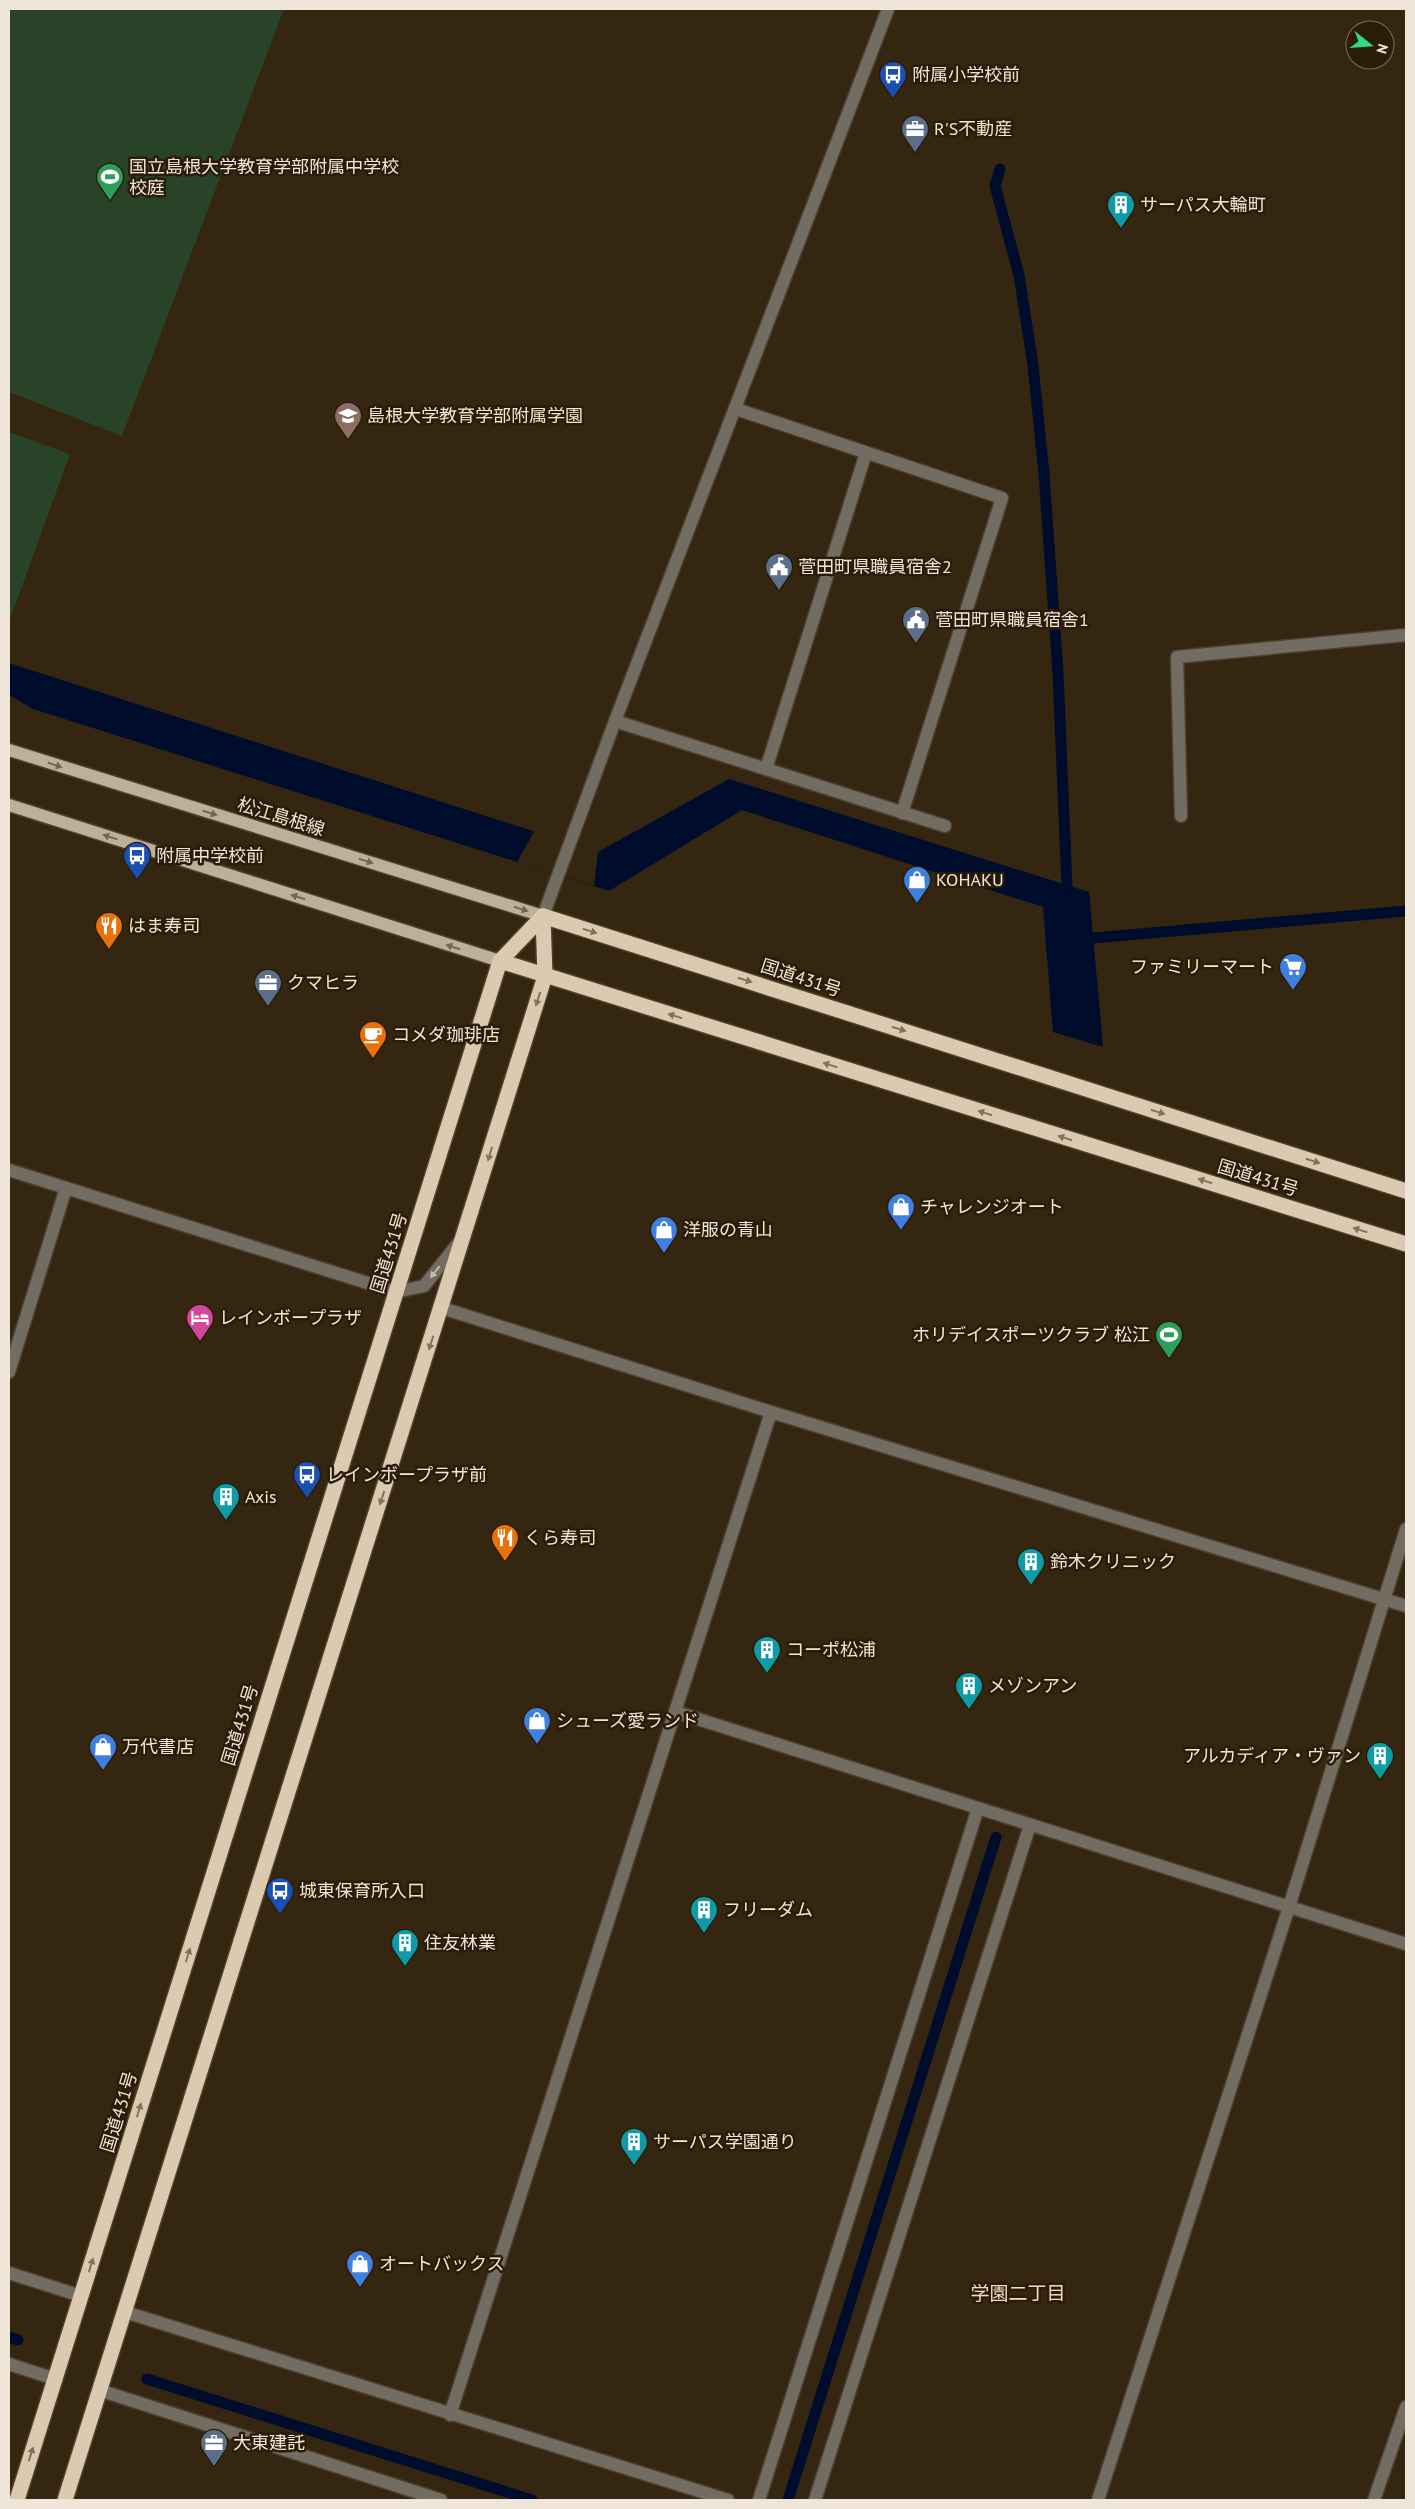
<svg xmlns="http://www.w3.org/2000/svg" width="1415" height="2509" font-family="'PT Sans','Noto Sans JP',sans-serif">
	<rect width="100%" height="100%" fill="#342610"/>
	<g fill="#284327">
		<path d="M 9,9 L 284,9 L 122,436 L 9,392 Z"/>
		<path d="M 9,432 L 70,454 L 9,622 Z"/>
	</g>
	<path fill="#000c2b" d="M 9,663 L 598,852 L 729,779 L 1089,892 L 1103,1047 L 1053,1032 L 1043,907 L 742,810 L 609,891 L 33,709 L 9,695 Z"/>
	<path fill="#342610" d="M 535,830 L 598,852 L 594,886 L 517,862 Z"/>
	<g fill="none" stroke-linecap="round" stroke-linejoin="round">
		<g stroke="#000c2b" stroke-width="11">
			<path d="M 1000,169 L 995,186 L 1019,275 L 1033,365 L 1044,474 L 1058,673 L 1067,886"/>
			<path d="M 1093,938 L 1406,911"/>
			<path d="M 9,2337 L 18,2340"/>
			<path d="M 147,2379 L 532,2500"/>
			<path d="M 788,2500 L 996,1837"/>
		</g>
		<defs>
			<g id="minor">
				<path d="M 736,409 L 1002,498 L 902,813"/>
				<path d="M 615,721 L 945,826"/>
				<path d="M 766,769 L 866,453"/>
				<path d="M 1181,816 L 1177,657 L 1406,635"/>
				<path d="M 543,916 L 615,721 L 888,9"/>
				<path d="M 9,1170 L 396,1292 L 424,1286 L 460,1241"/>
				<path d="M 442,1308 L 771,1412 L 1406,1606"/>
				<path d="M 9,1372 L 66,1188"/>
				<path d="M 676,1712 L 1406,1944"/>
				<path d="M 9,2273 L 81,2296"/>
				<path d="M 125,2312 L 728,2500"/>
				<path d="M 9,2364 L 55,2379"/>
				<path d="M 99,2390 L 441,2500"/>
				<path d="M 450,2415 L 771,1412"/>
				<path d="M 759,2500 L 978,1808"/>
				<path d="M 815,2500 L 1030,1825"/>
				<path d="M 1098,2500 L 1289,1907 L 1406,1529"/>
				<path d="M 1374,2500 L 1406,2407"/>
			</g>
			<g id="major">
				<path d="M 9,750 L 543,916"/>
				<path d="M 9,805 L 500,961"/>
			</g>
			<g id="highway">
				<path d="M 543,916 L 1406,1191"/>
				<path d="M 500,961 L 1406,1244"/>
				<path d="M 17,2500 L 500,961 L 543,916"/>
				<path d="M 65,2500 L 545,976 L 543,916"/>
			</g>
		</defs>
		<use href="#minor" stroke="#4e412c" stroke-width="15"/>
		<use href="#major" stroke="#4e412c" stroke-width="15"/>
		<use href="#highway" stroke="#4e412c" stroke-width="18"/>
		<use href="#minor" stroke="#736c62" stroke-width="12"/>
		<use href="#major" stroke="#beaf9a" stroke-width="12"/>
		<use href="#highway" stroke="#dccab0" stroke-width="15"/>
	</g>
	<defs><path id="oneway-solid" d="M-6-.8H1V-3.2L6.5 0L1 3.2V.8H-6Z" transform="scale(1.25)"/></defs>
	<g fill="#746650">
		<use href="#oneway-solid" transform="translate(55 765) rotate(17)"/>
		<use href="#oneway-solid" transform="translate(210 813) rotate(17)"/>
		<use href="#oneway-solid" transform="translate(110 837) rotate(-162)"/>
		<use href="#oneway-solid" transform="translate(366 861) rotate(17)"/>
		<use href="#oneway-solid" transform="translate(298 897) rotate(-162)"/>
		<use href="#oneway-solid" transform="translate(521 909) rotate(17)"/>
		<use href="#oneway-solid" transform="translate(453 947) rotate(-162)"/>
	</g>
	<g fill="#83735c">
		<use href="#oneway-solid" transform="translate(590 931) rotate(18)"/>
		<use href="#oneway-solid" transform="translate(745 980) rotate(18)"/>
		<use href="#oneway-solid" transform="translate(538 999) rotate(108)"/>
		<use href="#oneway-solid" transform="translate(675 1016) rotate(-163)"/>
		<use href="#oneway-solid" transform="translate(899 1029) rotate(18)"/>
		<use href="#oneway-solid" transform="translate(830 1065) rotate(-163)"/>
		<use href="#oneway-solid" transform="translate(1158 1112) rotate(18)"/>
		<use href="#oneway-solid" transform="translate(985 1113) rotate(-163)"/>
		<use href="#oneway-solid" transform="translate(1065 1138) rotate(-163)"/>
		<use href="#oneway-solid" transform="translate(490 1154) rotate(107)"/>
		<use href="#oneway-solid" transform="translate(1313 1161) rotate(18)"/>
		<use href="#oneway-solid" transform="translate(1205 1181) rotate(-163)"/>
		<use href="#oneway-solid" transform="translate(1360 1230) rotate(-163)"/>
		<use href="#oneway-solid" transform="translate(431 1343) rotate(108)"/>
		<use href="#oneway-solid" transform="translate(382 1498) rotate(108)"/>
		<use href="#oneway-solid" transform="translate(188 1955) rotate(-73)"/>
		<use href="#oneway-solid" transform="translate(139 2110) rotate(-73)"/>
		<use href="#oneway-solid" transform="translate(91 2265) rotate(-73)"/>
		<use href="#oneway-solid" transform="translate(31 2454) rotate(-72)"/>
	</g>
	<use fill="#c4bbaf" href="#oneway-solid" transform="translate(435 1272) rotate(129)"/>
	<defs>
		<symbol id="bus-pin" viewBox="-11 -11 22 30"><path d="M0 17L-7.5 6A9.5 9.5 0 1 1 7.5 6Z" fill="#1a4fb4" stroke="#2a1c07"/><path d="M-5-6H5V4H4V6H2V4H-2V6H-4V4H-5ZM-3.5-4V0h7V-4ZM-3.5 1.2v1.5H-2V1.2ZM2 1.2v1.5H3.5V1.2Z" fill="#fff"/></symbol>
		<symbol id="office-pin" viewBox="-11 -11 22 30"><path d="M0 17L-7.5 6A9.5 9.5 0 1 1 7.5 6Z" fill="#5c6f8a" stroke="#2a1c07"/><path d="M-6-3h4V-5.5h4V-3h4V5H-6ZM-1-4.5V-3h2v-1.5ZM-6 0V1H6V0Z" fill="#fff"/></symbol>
		<symbol id="stadium-pin" viewBox="-11 -11 22 30"><path d="M0 17L-7.5 6A9.5 9.5 0 1 1 7.5 6Z" fill="#2e9e5b" stroke="#2a1c07"/><path d="M0-5a6.5 5 0 1 0 0 10a6.5 5 0 1 0 0-10ZM-3.5-1.8h7v3.6h-7Z" fill="#fff"/></symbol>
		<symbol id="building-pin" viewBox="-11 -11 22 30"><path d="M0 17L-7.5 6A9.5 9.5 0 1 1 7.5 6Z" fill="#0f9aa8" stroke="#2a1c07"/><path d="M-4-6H4V6H1V3H-1V6H-4ZM-2.5-4.3h1.7v1.8h-1.7ZM.8-4.3h1.7v1.8H.8ZM-2.5-1h1.7V.8h-1.7ZM.8-1h1.7V.8H.8Z" fill="#fff"/></symbol>
		<symbol id="school-pin" viewBox="-11 -11 22 30"><path d="M0 17L-7.5 6A9.5 9.5 0 1 1 7.5 6Z" fill="#8d6e63" stroke="#2a1c07"/><path d="M0-5L7-2L0 1L-7-2ZM-4 1L0 2.5L4 1V4Q0 6-4 4Z" fill="#fff"/></symbol>
		<symbol id="civic-pin" viewBox="-11 -11 22 30"><path d="M0 17L-7.5 6A9.5 9.5 0 1 1 7.5 6Z" fill="#5c6f8a" stroke="#2a1c07"/><path d="M-.6-6.5H3V-4.5H.6V-3L4-1V1h2V6H-6V1h2V-1L-.6-3ZM-1.2 2.5V6h2.4V2.5Z" fill="#fff"/></symbol>
		<symbol id="shop-pin" viewBox="-11 -11 22 30"><path d="M0 17L-7.5 6A9.5 9.5 0 1 1 7.5 6Z" fill="#3f7fe0" stroke="#2a1c07"/><path d="M-5-2.5h2.3a2.7 3.5 0 0 1 5.4 0H5L5.5 6h-11ZM-1.5-2.5h3a1.5 2.3 0 0 0-3 0Z" fill="#fff"/></symbol>
		<symbol id="restaurant-pin" viewBox="-11 -11 22 30"><path d="M0 17L-7.5 6A9.5 9.5 0 1 1 7.5 6Z" fill="#e8710a" stroke="#2a1c07"/><path d="M-5-6h1v4h1v-4h1v4h1v-4h1v5L-1.5 .5V6h-2V.5L-5-1ZM5-6V6H3V1.5H1.5Q1.5-4 5-6Z" fill="#fff"/></symbol>
		<symbol id="supermarket-pin" viewBox="-11 -11 22 30"><path d="M0 17L-7.5 6A9.5 9.5 0 1 1 7.5 6Z" fill="#3f7fe0" stroke="#2a1c07"/><path d="M-6-5.5h2.5l.6 2H6L4.5 2H-2.5L-4.4-4H-6ZM-1.5 3.2a1.3 1.3 0 1 0 .1 0ZM3 3.2a1.3 1.3 0 1 0 .1 0Z" fill="#fff"/></symbol>
		<symbol id="cafe-pin" viewBox="-11 -11 22 30"><path d="M0 17L-7.5 6A9.5 9.5 0 1 1 7.5 6Z" fill="#e8710a" stroke="#2a1c07"/><path d="M-5.5-4.5H6V0H3Q3 3.5 0 3.5H-2.5Q-5.5 3.5-5.5 0ZM3-3.2v2h1.7v-2ZM-6 4.5H4V6H-6Z" fill="#fff"/></symbol>
		<symbol id="hotel-pin" viewBox="-11 -11 22 30"><path d="M0 17L-7.5 6A9.5 9.5 0 1 1 7.5 6Z" fill="#d1479c" stroke="#2a1c07"/><path d="M-6-4.5h1.5V1H6V5H4.5V3h-9V5H-6ZM-4 0a1.8 1.8 0 1 1 3.6 0ZM.5 0V-2.5h3Q6-2.5 6 0Z" fill="#fff"/></symbol>
	</defs>
	<g fill-rule="evenodd">
		<use href="#bus-pin" x="877" y="59" width="32" height="43"/>
		<use href="#office-pin" x="899" y="113" width="32" height="43"/>
		<use href="#stadium-pin" x="94" y="161" width="32" height="43"/>
		<use href="#building-pin" x="1105" y="189" width="32" height="43"/>
		<use href="#school-pin" x="332" y="400" width="32" height="43"/>
		<use href="#civic-pin" x="763" y="551" width="32" height="43"/>
		<use href="#civic-pin" x="900" y="604" width="32" height="43"/>
		<use href="#bus-pin" x="121" y="840" width="32" height="43"/>
		<use href="#shop-pin" x="901" y="864" width="32" height="43"/>
		<use href="#restaurant-pin" x="93" y="910" width="32" height="43"/>
		<use href="#supermarket-pin" x="1277" y="951" width="32" height="43"/>
		<use href="#office-pin" x="252" y="967" width="32" height="43"/>
		<use href="#cafe-pin" x="357" y="1019" width="32" height="43"/>
		<use href="#shop-pin" x="885" y="1191" width="32" height="43"/>
		<use href="#shop-pin" x="648" y="1214" width="32" height="43"/>
		<use href="#hotel-pin" x="184" y="1302" width="32" height="43"/>
		<use href="#stadium-pin" x="1153" y="1319" width="32" height="43"/>
		<use href="#bus-pin" x="291" y="1459" width="32" height="43"/>
		<use href="#building-pin" x="210" y="1481" width="32" height="43"/>
		<use href="#restaurant-pin" x="489" y="1522" width="32" height="43"/>
		<use href="#building-pin" x="1015" y="1546" width="32" height="43"/>
		<use href="#building-pin" x="751" y="1634" width="32" height="43"/>
		<use href="#building-pin" x="953" y="1670" width="32" height="43"/>
		<use href="#shop-pin" x="521" y="1705" width="32" height="43"/>
		<use href="#shop-pin" x="87" y="1731" width="32" height="43"/>
		<use href="#building-pin" x="1364" y="1740" width="32" height="43"/>
		<use href="#bus-pin" x="264" y="1875" width="32" height="43"/>
		<use href="#building-pin" x="688" y="1894" width="32" height="43"/>
		<use href="#building-pin" x="389" y="1927" width="32" height="43"/>
		<use href="#building-pin" x="618" y="2126" width="32" height="43"/>
		<use href="#shop-pin" x="344" y="2248" width="32" height="43"/>
		<use href="#office-pin" x="198" y="2427" width="32" height="43"/>
	</g>
	<g text-anchor="middle" stroke-width="5" stroke-linejoin="round" paint-order="stroke">
		<g font-size="18" fill="#efe6d9" stroke="#2a1c07" text-anchor="start">
			<text x="912" y="81">附属小学校前</text>
			<text x="934" y="135">R'S不動産</text>
			<text x="129" y="173">国立島根大学教育学部附属中学校<tspan x="129" dy="21">校庭</tspan></text>
			<text x="1140" y="211">サーパス大輪町</text>
			<text x="367" y="422">島根大学教育学部附属学園</text>
			<text x="798" y="573">菅田町県職員宿舎2</text>
			<text x="935" y="626">菅田町県職員宿舎1</text>
			<text x="156" y="862">附属中学校前</text>
			<text x="936" y="886">KOHAKU</text>
			<text x="128" y="932">はま寿司</text>
			<text x="1274" y="973" text-anchor="end">ファミリーマート</text>
			<text x="287" y="989">クマヒラ</text>
			<text x="392" y="1041">コメダ珈琲店</text>
			<text x="920" y="1213">チャレンジオート</text>
			<text x="683" y="1236">洋服の青山</text>
			<text x="219" y="1324">レインボープラザ</text>
			<text x="1150" y="1341" text-anchor="end">ホリデイスポーツクラブ 松江</text>
			<text x="326" y="1481">レインボープラザ前</text>
			<text x="245" y="1503">Axis</text>
			<text x="524" y="1544">くら寿司</text>
			<text x="1050" y="1568">鈴木クリニック</text>
			<text x="786" y="1656">コーポ松浦</text>
			<text x="988" y="1692">メゾンアン</text>
			<text x="556" y="1727">シューズ愛ランド</text>
			<text x="122" y="1753">万代書店</text>
			<text x="1361" y="1762" text-anchor="end">アルカディア・ヴァン</text>
			<text x="299" y="1897">城東保育所入口</text>
			<text x="723" y="1916">フリーダム</text>
			<text x="424" y="1949">住友林業</text>
			<text x="653" y="2148">サーパス学園通り</text>
			<text x="379" y="2270">オートバックス</text>
			<text x="233" y="2449">大東建託</text>
		</g>
		<g font-size="18" fill="#efe6d9" stroke="#2a1c07">
			<text transform="translate(281 817) rotate(17)" y="6">松江島根線</text>
			<text transform="translate(801 978) rotate(18)" y="6">国道431号</text>
			<text transform="translate(1258 1178) rotate(17)" y="6">国道431号</text>
			<text transform="translate(389 1253) rotate(-73)" y="6">国道431号</text>
			<text transform="translate(240 1725) rotate(-73)" y="6">国道431号</text>
			<text transform="translate(119 2112) rotate(-73)" y="6">国道431号</text>
		</g>
		<g font-size="19" fill="#efdcc2" stroke="#2a1c07">
			<text x="1018" y="2300">学園二丁目</text>
		</g>
	</g>
	<rect width="1415" height="2509" fill="none" stroke="#efe6d9" stroke-width="20"/>
	<g transform="translate(1370 45) rotate(107)"><circle r="24" fill="#2a1c07" stroke="#796d5b"/>
	<path d="M0-4L9 19L0 12L-9 19Z" fill="#32d882"/>
	<text y="-8" font-size="14" font-weight="bold" text-anchor="middle" fill="#efe6d9">N</text>
	</g>
</svg>
